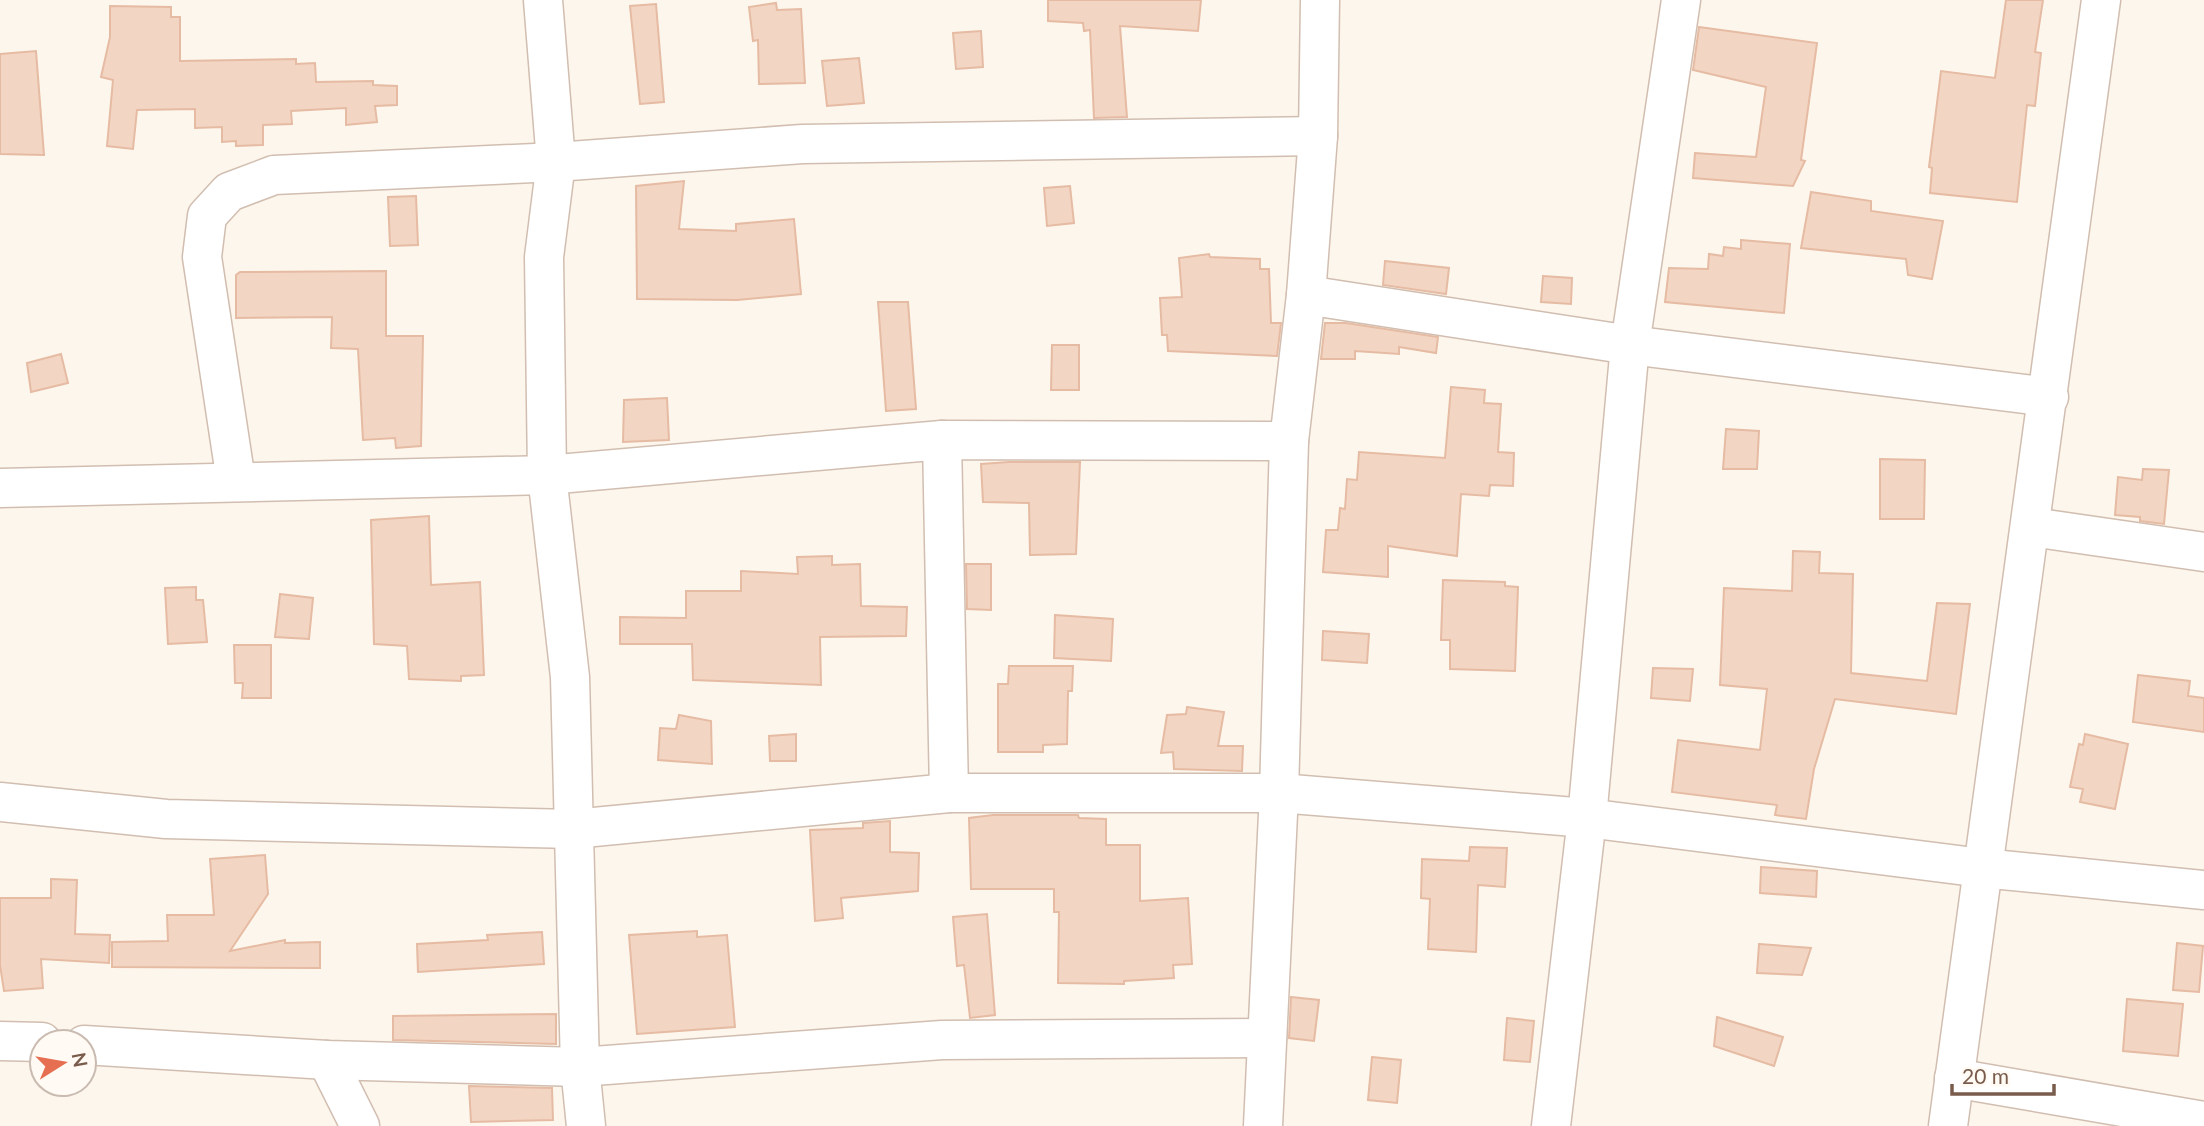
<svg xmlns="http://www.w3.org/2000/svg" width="2204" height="1126" font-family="Lato,sans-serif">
	<rect width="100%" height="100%" fill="#fdf6ec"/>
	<g fill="#f3d5c3" stroke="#e6bba3" stroke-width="2">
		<path d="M 1048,0 L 1201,0 L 1198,31 L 1120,26 L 1127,117 L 1094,118 L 1090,30 L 1084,31 L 1083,23 L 1048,21 Z"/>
		<path d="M 2006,0 L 2043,0 L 2035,52 L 2041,53 L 2035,106 L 2027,105 L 2017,202 L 1930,193 L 1932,168 L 1929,167 L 1941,71 L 1995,78 Z"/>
		<path d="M 776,3 L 777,10 L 801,9 L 805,83 L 759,84 L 758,40 L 753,41 L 749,7 Z"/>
		<path d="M 656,4 L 664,102 L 640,104 L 630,6 Z"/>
		<path d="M 110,6 L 171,7 L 171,17 L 180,17 L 180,61 L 296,59 L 296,64 L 315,63 L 316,82 L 373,81 L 373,85 L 397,86 L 397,105 L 375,106 L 377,122 L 346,125 L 346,108 L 291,111 L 292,124 L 263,125 L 263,145 L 236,146 L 236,141 L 222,142 L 222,127 L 195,128 L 195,109 L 137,110 L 133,149 L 107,146 L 113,80 L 101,77 L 110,37 Z"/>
		<path d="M 1699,27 L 1817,43 L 1801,160 L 1805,161 L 1793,186 L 1693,178 L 1695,153 L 1756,157 L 1766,87 L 1693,70 Z"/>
		<path d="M 981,31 L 983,67 L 956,69 L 953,33 Z"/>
		<path d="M 36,51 L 44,155 L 0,154 L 0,54 Z"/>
		<path d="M 859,58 L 864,103 L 827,106 L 822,61 Z"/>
		<path d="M 684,181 L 679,229 L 736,231 L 736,224 L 794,219 L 801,294 L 737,300 L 637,299 L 636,186 Z"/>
		<path d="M 1070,186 L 1074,223 L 1047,226 L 1044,188 Z"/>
		<path d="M 1811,192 L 1871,201 L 1871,211 L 1943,221 L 1932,279 L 1908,275 L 1906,259 L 1801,248 Z"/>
		<path d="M 416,196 L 418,245 L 390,246 L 388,197 Z"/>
		<path d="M 1741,240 L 1790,244 L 1784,313 L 1665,302 L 1669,268 L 1708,269 L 1709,254 L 1723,256 L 1724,247 L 1741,249 Z"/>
		<path d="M 1209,254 L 1210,257 L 1260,259 L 1260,269 L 1269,269 L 1271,323 L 1281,323 L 1277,356 L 1168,351 L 1167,335 L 1162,335 L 1160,298 L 1182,297 L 1179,258 Z"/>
		<path d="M 1385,261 L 1449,268 L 1446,294 L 1383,285 Z"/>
		<path d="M 386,271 L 386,336 L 423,336 L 421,446 L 396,448 L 395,438 L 363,440 L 358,349 L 331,348 L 332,317 L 236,318 L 236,275 L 240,272 Z"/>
		<path d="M 1543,276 L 1572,278 L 1571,304 L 1541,302 Z"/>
		<path d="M 878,302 L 908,302 L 916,409 L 886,411 Z"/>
		<path d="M 1325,323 L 1346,323 L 1438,337 L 1436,353 L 1399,347 L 1399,354 L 1355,351 L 1355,359 L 1321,359 Z"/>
		<path d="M 1052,345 L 1079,345 L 1079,390 L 1051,390 Z"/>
		<path d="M 61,354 L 68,383 L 31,392 L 27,363 Z"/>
		<path d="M 1451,387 L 1485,390 L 1484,403 L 1501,404 L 1498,452 L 1514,453 L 1513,486 L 1490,485 L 1489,496 L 1461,494 L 1457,556 L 1388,546 L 1388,577 L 1323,572 L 1326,530 L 1338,530 L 1340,508 L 1345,509 L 1347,479 L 1357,480 L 1359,452 L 1445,458 Z"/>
		<path d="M 667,398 L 669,440 L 623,442 L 624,400 Z"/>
		<path d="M 1726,429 L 1759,431 L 1757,469 L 1723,469 Z"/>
		<path d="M 1880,459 L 1925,460 L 1924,519 L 1880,519 Z"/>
		<path d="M 1009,462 L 1080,462 L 1076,554 L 1030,555 L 1029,503 L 983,502 L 981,464 Z"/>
		<path d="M 2143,469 L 2169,470 L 2164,524 L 2140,521 L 2140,517 L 2115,515 L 2118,477 L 2142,480 Z"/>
		<path d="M 429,516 L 431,585 L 480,582 L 484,675 L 461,676 L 461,681 L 409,679 L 407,646 L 374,644 L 371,520 Z"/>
		<path d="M 1793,551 L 1820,552 L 1819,573 L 1853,574 L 1851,673 L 1927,681 L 1937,603 L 1970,604 L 1956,714 L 1835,699 L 1814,769 L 1806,819 L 1775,815 L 1777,805 L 1672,792 L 1678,740 L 1760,750 L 1767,689 L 1720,685 L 1724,588 L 1792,591 Z"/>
		<path d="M 832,556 L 832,565 L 860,564 L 861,606 L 907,607 L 906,636 L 820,637 L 821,685 L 693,680 L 692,644 L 620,644 L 620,617 L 686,618 L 686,591 L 741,591 L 741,571 L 798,574 L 797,557 Z"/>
		<path d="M 966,564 L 991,564 L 991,610 L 967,609 Z"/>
		<path d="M 1443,580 L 1505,582 L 1505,586 L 1518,587 L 1515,671 L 1450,669 L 1450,640 L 1441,640 Z"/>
		<path d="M 196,587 L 196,600 L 203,600 L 207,642 L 168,644 L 165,588 Z"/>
		<path d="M 280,594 L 313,598 L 309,639 L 275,637 Z"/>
		<path d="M 1055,615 L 1113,619 L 1111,661 L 1054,658 Z"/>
		<path d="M 1323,631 L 1369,634 L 1367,663 L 1322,660 Z"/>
		<path d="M 234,645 L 271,645 L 271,698 L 242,698 L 243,683 L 235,683 Z"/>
		<path d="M 1009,666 L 1073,666 L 1072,691 L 1068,691 L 1067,744 L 1043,745 L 1043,752 L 998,752 L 998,684 L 1008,684 Z"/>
		<path d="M 1653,668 L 1693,669 L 1690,701 L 1651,698 Z"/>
		<path d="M 2138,675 L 2190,681 L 2188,696 L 2204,698 L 2204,732 L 2133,722 Z"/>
		<path d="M 1187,707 L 1224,712 L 1218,746 L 1243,746 L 1242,771 L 1174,769 L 1173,752 L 1161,753 L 1167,715 L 1186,714 Z"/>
		<path d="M 679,715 L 711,721 L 712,764 L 658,760 L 660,728 L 676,729 Z"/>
		<path d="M 796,734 L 796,761 L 770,761 L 769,736 Z"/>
		<path d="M 2085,734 L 2128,744 L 2115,809 L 2080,802 L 2083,789 L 2070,787 L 2079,744 L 2083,745 Z"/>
		<path d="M 993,815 L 1078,815 L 1079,818 L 1106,819 L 1106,845 L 1140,845 L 1140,901 L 1188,898 L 1192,964 L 1173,965 L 1174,978 L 1124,981 L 1124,984 L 1058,983 L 1059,912 L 1054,912 L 1054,889 L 971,889 L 969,818 Z"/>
		<path d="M 890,821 L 890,852 L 919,853 L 918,891 L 841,898 L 843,918 L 815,921 L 810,830 L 863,828 L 863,823 Z"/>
		<path d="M 1470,847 L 1507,848 L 1505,887 L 1478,885 L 1476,952 L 1428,949 L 1430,899 L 1421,898 L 1422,859 L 1469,861 Z"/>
		<path d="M 265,855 L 268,894 L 230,951 L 285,940 L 285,943 L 320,942 L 320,968 L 112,967 L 112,942 L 168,941 L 167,915 L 214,915 L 210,859 Z"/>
		<path d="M 1761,867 L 1817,871 L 1816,897 L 1760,893 Z"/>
		<path d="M 51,879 L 77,880 L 75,934 L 110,935 L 109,963 L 41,959 L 43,988 L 4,991 L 0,965 L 0,898 L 51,898 Z"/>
		<path d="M 987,914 L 995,1015 L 970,1018 L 964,965 L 957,966 L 953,917 Z"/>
		<path d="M 697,931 L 697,937 L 727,935 L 735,1027 L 637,1034 L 629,935 Z"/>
		<path d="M 542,932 L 544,964 L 418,972 L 417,944 L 488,940 L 487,935 Z"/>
		<path d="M 2177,943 L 2203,946 L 2199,992 L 2173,990 Z"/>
		<path d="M 1759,944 L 1811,948 L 1802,975 L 1757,973 Z"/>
		<path d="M 1291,997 L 1319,1000 L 1314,1041 L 1289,1038 Z"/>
		<path d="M 2127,999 L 2183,1004 L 2178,1056 L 2123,1051 Z"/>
		<path d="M 556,1014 L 556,1044 L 393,1040 L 393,1016 Z"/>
		<path d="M 1717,1017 L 1783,1037 L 1774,1066 L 1714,1046 Z"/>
		<path d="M 1507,1018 L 1534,1021 L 1530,1062 L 1504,1060 Z"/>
		<path d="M 1372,1057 L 1401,1060 L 1397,1103 L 1368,1100 Z"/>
		<path d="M 469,1086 L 552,1088 L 553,1120 L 471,1122 Z"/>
	</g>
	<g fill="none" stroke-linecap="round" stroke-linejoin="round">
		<defs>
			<g id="street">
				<path d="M 543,0 L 556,162 L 544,257 L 547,475 L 570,677 L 580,1067 L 586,1126"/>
				<path d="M 1306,295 L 1630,345 L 2049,397"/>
				<path d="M 942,440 L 949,793"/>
				<path d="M 236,481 L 202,257 L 207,216 L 229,192 L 274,175 L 556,162 L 802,144 L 1318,136"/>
				<path d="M 0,488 L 547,475 L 942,440 L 1289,441"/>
				<path d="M 2032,527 L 2204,552"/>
				<path d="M 0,802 L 166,819 L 573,829 L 949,793 L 1279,793 L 1587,818 L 1982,868 L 2204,890"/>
				<path d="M 0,1041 L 42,1042"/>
				<path d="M 84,1045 L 327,1060 L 580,1067 L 942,1040 L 1267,1038"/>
				<path d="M 327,1060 L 360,1126"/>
				<path d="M 1954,1078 L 2204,1121"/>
				<path d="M 1263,1126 L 1279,793 L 1289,441 L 1306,295 L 1318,136 L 1320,0"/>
				<path d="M 1551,1126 L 1587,818 L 1630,345 L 1681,0"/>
				<path d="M 1948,1126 L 2101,0"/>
			</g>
		</defs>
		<use href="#street" stroke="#d1beb0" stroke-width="41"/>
		<use href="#street" stroke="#fff" stroke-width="38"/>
	</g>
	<g transform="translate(63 1063) rotate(79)"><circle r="33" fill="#fffaf3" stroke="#cabbb1" stroke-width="2"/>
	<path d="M0-5L12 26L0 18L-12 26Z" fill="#e76f51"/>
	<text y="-10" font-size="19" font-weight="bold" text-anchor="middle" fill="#7a5c4d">N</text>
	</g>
	<path d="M1952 1084v10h102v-10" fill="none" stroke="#7a5c4d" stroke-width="3.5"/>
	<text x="1962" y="1084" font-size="21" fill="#7a5c4d" stroke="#fffaf3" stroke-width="5" paint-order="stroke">20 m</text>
</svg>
